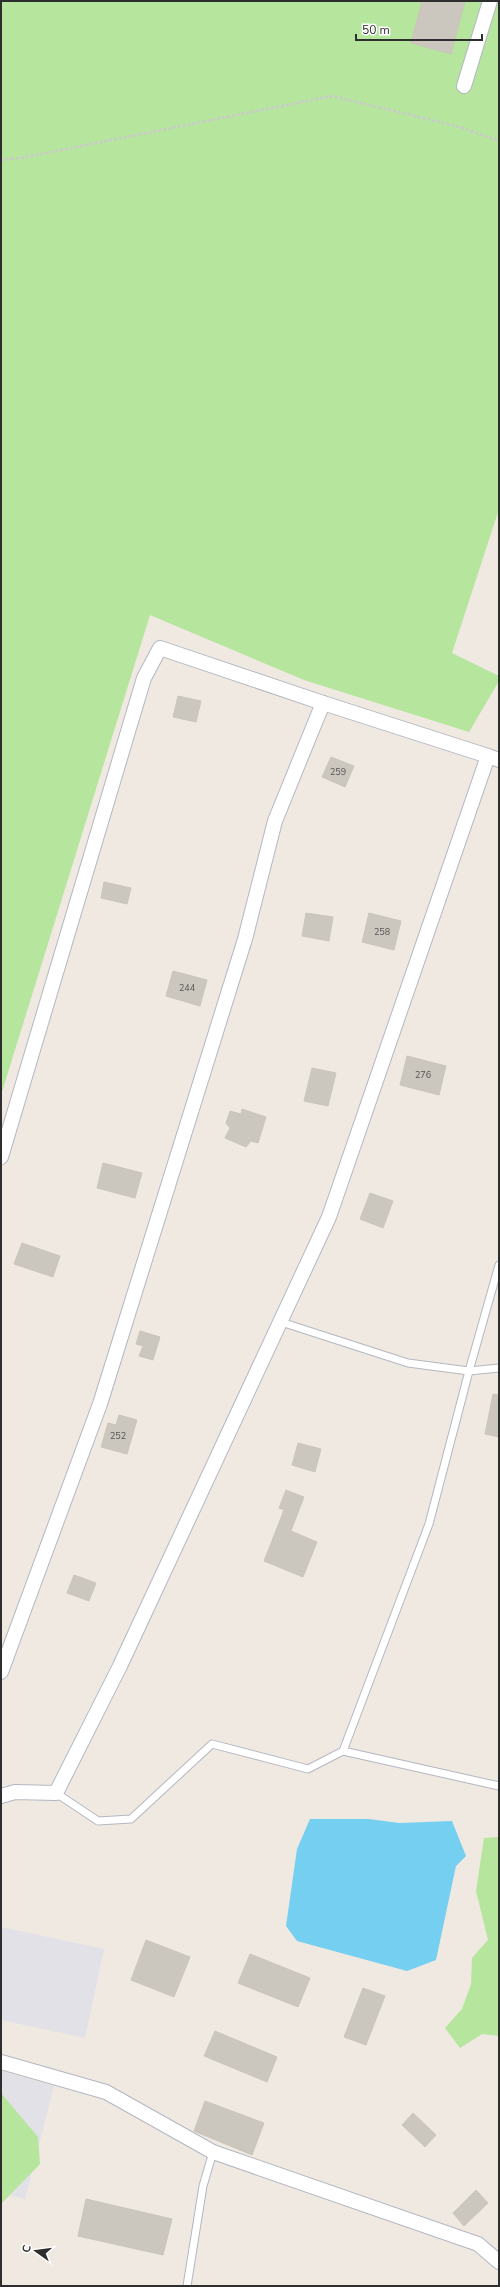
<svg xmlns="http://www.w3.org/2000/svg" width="500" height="2287" font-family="'Nunito Sans',sans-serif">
	<rect width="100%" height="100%" fill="#efe9e1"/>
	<g fill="#e3e1e8">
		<path d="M 1,1927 L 104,1949 L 85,2038 L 1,2020 Z"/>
		<path d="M 1,2071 L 54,2086 L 25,2199 L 1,2193 Z"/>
	</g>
	<g fill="#b6e59e">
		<path d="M 1,1 L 499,1 L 499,509 L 452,653 L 499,676 L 499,681 L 469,732 L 304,680 L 150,615 L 1,1095 Z"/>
		<path d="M 499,1837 L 499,2036 L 482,2034 L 460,2048 L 445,2028 L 462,2009 L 471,1984 L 472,1958 L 488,1940 L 476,1891 L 484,1838 Z"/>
		<path d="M 1,2093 L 38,2137 L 40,2164 L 1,2204 Z"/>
	</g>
	<path fill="#75cff0" d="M 310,1819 L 369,1819 L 399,1823 L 452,1821 L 466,1856 L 456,1866 L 436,1960 L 407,1971 L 297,1941 L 286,1926 L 297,1849 Z"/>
	<g fill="#cbc7bf" stroke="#cbc5ba">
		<path d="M 422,1 L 465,1 L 451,54 L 411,43 Z"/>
		<path d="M 178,696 L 201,701 L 196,722 L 173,717 Z"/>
		<path d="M 331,757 L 354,766 L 345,787 L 322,777 Z"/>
		<path d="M 104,882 L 131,888 L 127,904 L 101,898 Z"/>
		<path d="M 306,913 L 333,917 L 329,941 L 302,936 Z"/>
		<path d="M 369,913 L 401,921 L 394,950 L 362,942 Z"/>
		<path d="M 173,971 L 207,980 L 200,1006 L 166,996 Z"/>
		<path d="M 407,1056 L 446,1066 L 439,1095 L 400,1085 Z"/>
		<path d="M 312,1068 L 336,1073 L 328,1106 L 304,1101 Z"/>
		<path d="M 242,1109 L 266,1117 L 258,1143 L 251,1141 L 246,1147 L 225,1138 L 230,1128 L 226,1123 L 230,1111 L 241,1114 Z"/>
		<path d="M 103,1163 L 142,1173 L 135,1198 L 97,1188 Z"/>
		<path d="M 370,1193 L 393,1201 L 383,1228 L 360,1219 Z"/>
		<path d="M 22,1243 L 60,1256 L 53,1277 L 14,1264 Z"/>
		<path d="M 140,1331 L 160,1337 L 153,1360 L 139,1356 L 143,1346 L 136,1344 Z"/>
		<path d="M 493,1394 L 499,1395 L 499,1437 L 485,1434 Z"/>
		<path d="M 119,1415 L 137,1420 L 127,1454 L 101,1447 L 108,1423 L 116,1425 Z"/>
		<path d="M 298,1443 L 321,1449 L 315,1472 L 292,1465 Z"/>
		<path d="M 286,1490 L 304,1497 L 291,1531 L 317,1542 L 303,1577 L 264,1561 L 284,1510 L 279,1508 Z"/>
		<path d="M 74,1575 L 96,1583 L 89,1601 L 67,1593 Z"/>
		<path d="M 146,1940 L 190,1957 L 174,1997 L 131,1980 Z"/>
		<path d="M 250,1954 L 310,1978 L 298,2007 L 238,1983 Z"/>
		<path d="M 363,1988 L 385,1996 L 366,2045 L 344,2037 Z"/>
		<path d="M 215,2031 L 277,2057 L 267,2082 L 204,2056 Z"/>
		<path d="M 205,2101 L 264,2123 L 252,2155 L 194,2131 Z"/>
		<path d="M 413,2113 L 436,2135 L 425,2147 L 402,2125 Z"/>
		<path d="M 476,2190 L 488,2203 L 464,2226 L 453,2213 Z"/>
		<path d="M 86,2199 L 172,2219 L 163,2255 L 78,2236 Z"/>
	</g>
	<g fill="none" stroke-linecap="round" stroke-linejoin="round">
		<defs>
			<g id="lane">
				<path d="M 499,1265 L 469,1371 L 499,1368"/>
				<path d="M 343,1751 L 499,1786"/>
				<path d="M 56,1793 L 98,1821 L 131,1819 L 212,1744 L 308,1769 L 343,1751 L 429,1524 L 469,1371 L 408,1363 L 281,1322"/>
				<path d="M 187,2286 L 203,2186 L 213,2152"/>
			</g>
			<g id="street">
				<path d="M 464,86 L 490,1"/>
				<path d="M 1,1157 L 144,678 L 160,648 L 323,703 L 488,756"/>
				<path d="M 1,1672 L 100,1404 L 245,939 L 275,821 L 323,703"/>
				<path d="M 1,1796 L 15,1792 L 56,1793 L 120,1666 L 329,1217 L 488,756 L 499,760"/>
				<path d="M 1,2062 L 106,2092 L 213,2152 L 478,2244 L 499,2262"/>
			</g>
		</defs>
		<use href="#lane" stroke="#b4b7c1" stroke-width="9"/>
		<use href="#street" stroke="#b4b7c1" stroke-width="16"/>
		<path stroke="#c9c9c9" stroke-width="2.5" stroke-dasharray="3 2" stroke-linecap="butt" d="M 1,160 L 26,157 L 332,96 L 460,127 L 499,141"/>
		<use href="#lane" stroke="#fff" stroke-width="7"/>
		<use href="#street" stroke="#fff" stroke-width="14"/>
	</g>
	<g text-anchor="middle" stroke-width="3" stroke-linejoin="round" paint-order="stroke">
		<g font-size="9" fill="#555452">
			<text x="338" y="775">259</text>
			<text x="382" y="935">258</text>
			<text x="187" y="991">244</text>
			<text x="423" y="1078">276</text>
			<text x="118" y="1439">252</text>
		</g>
	</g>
	<rect width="500" height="2287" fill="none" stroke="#2e2e2e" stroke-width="4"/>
	<g transform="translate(36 2251) rotate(284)" stroke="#ffffff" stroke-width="3" paint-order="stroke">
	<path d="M0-3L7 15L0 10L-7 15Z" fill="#2e2e2e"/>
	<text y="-6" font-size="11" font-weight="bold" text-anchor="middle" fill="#2e2e2e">С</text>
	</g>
	<path d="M356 34v6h126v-6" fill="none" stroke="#2e2e2e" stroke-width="2"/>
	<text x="362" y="34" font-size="12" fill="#2e2e2e" stroke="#ffffff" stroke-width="3" paint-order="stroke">50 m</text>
</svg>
